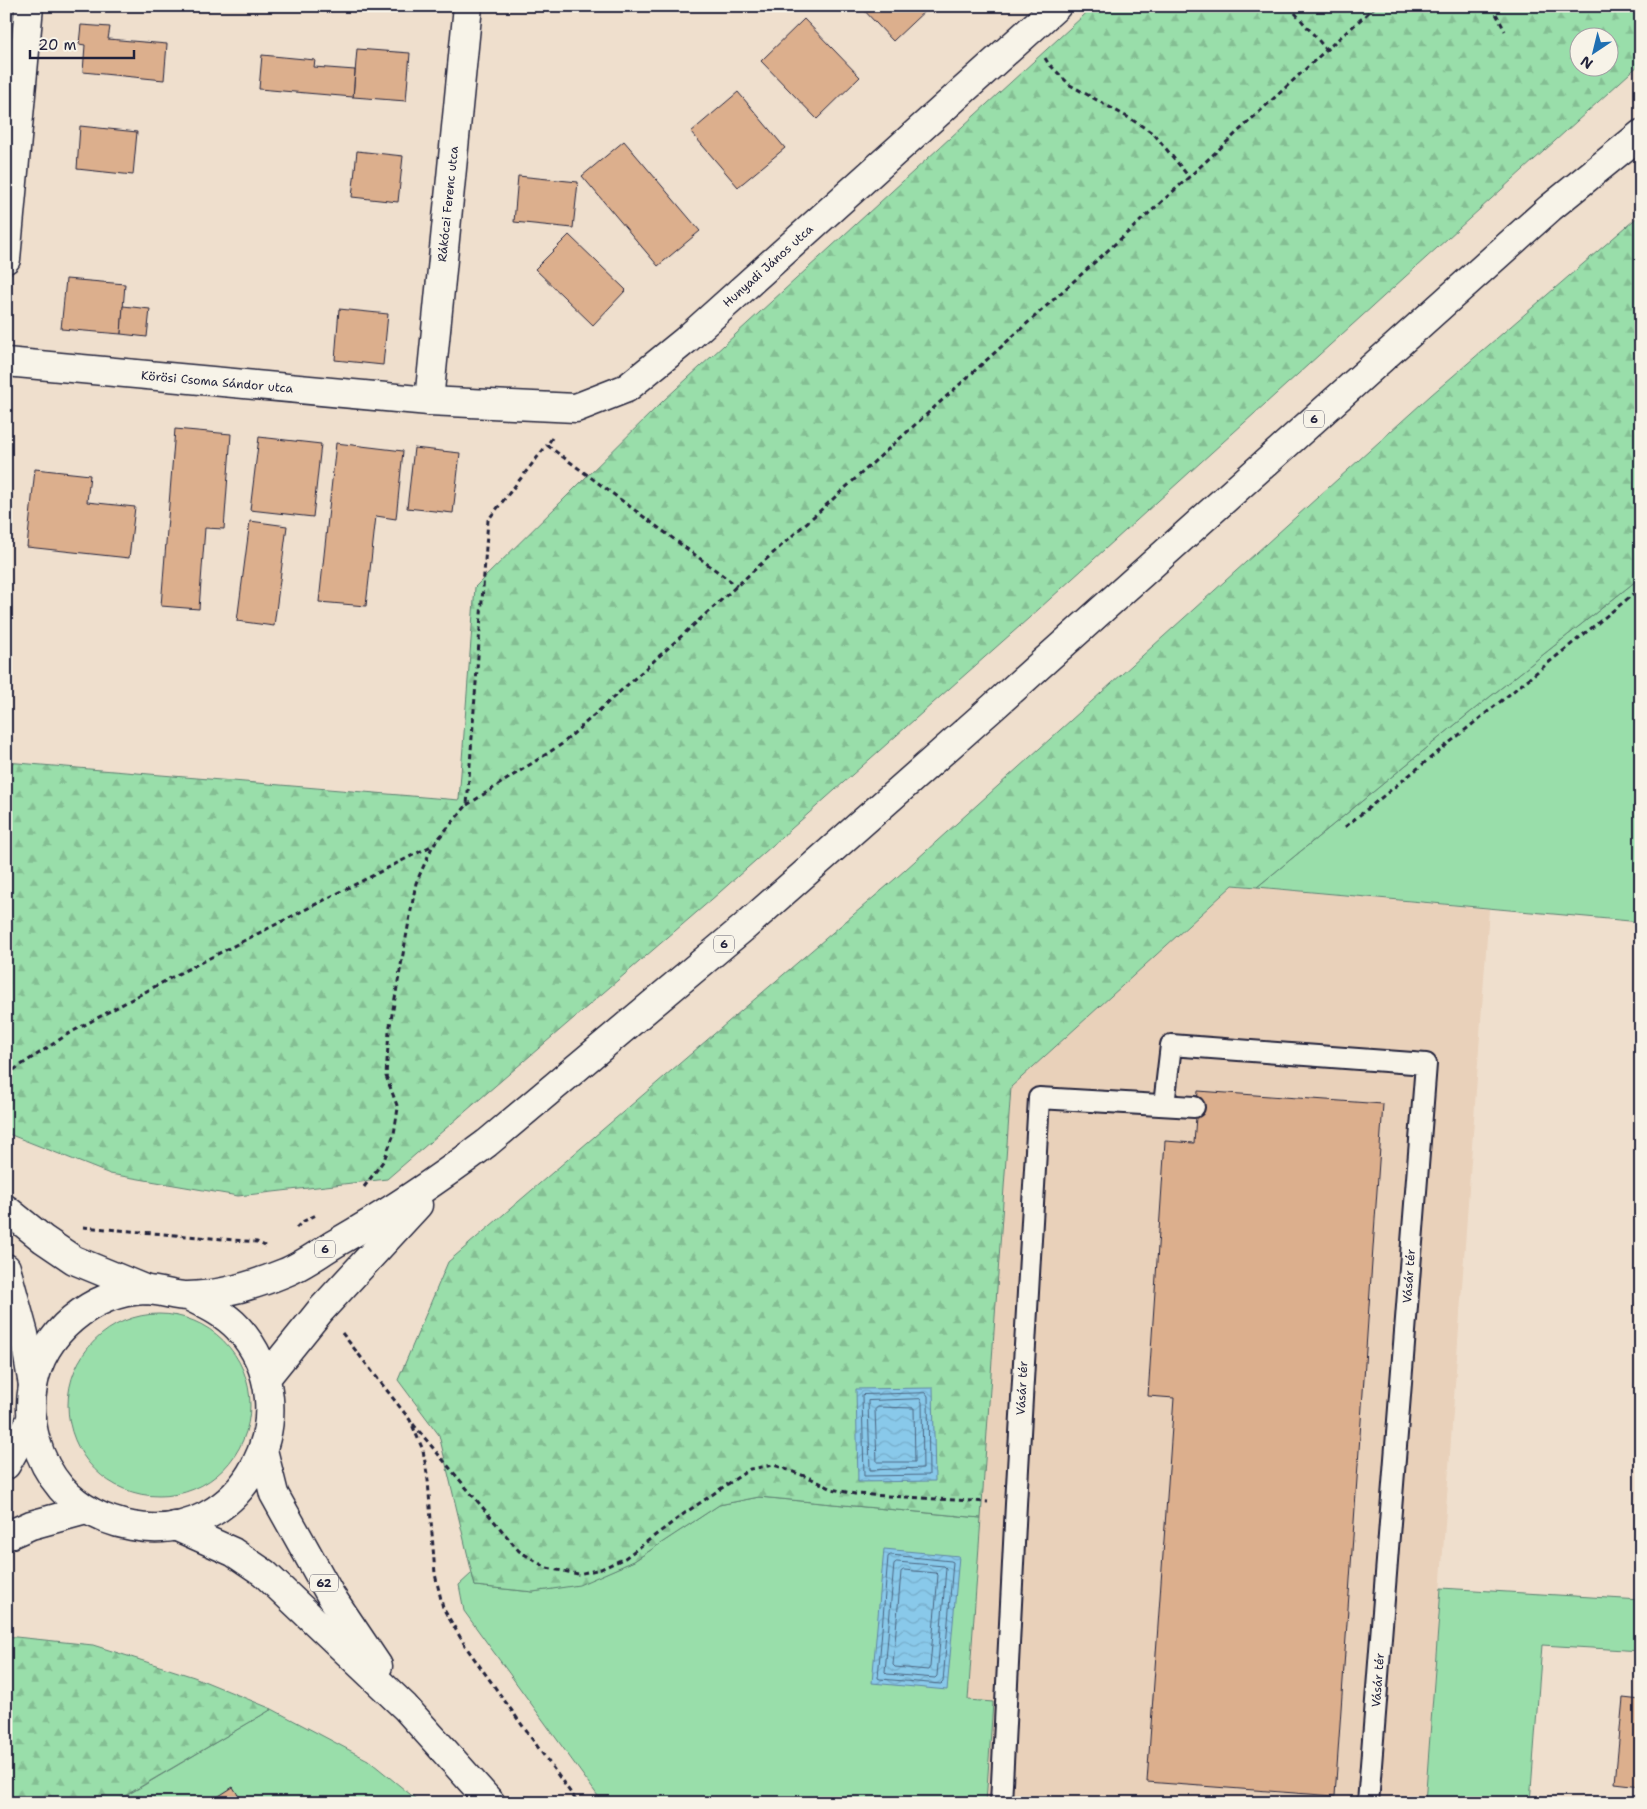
<svg xmlns="http://www.w3.org/2000/svg" width="1647" height="1809" font-family="'Shantell Sans',sans-serif">
	<defs>
		<pattern id="forest-firs" width="22" height="20" patternUnits="userSpaceOnUse" patternTransform="scale(1.25)"><rect width="22" height="20" fill="#99deaa"/><path d="M5 1l3.5 6h-7zM16 11l3.5 6h-7z" fill="#84be93"/></pattern>
		<pattern id="water-waves" width="16" height="10" patternUnits="userSpaceOnUse" patternTransform="scale(1.25)"><rect width="16" height="10" fill="#89c9ea"/><path d="M0 5q4-4 8 0t8 0" fill="none" stroke="#76acca"/></pattern>
	</defs>
	<rect width="100%" height="100%" fill="#efdfcd"/>
	<filter id="ink" filterUnits="userSpaceOnUse"><feTurbulence type="fractalNoise" baseFrequency=".02" numOctaves="2"/><feDisplacementMap in="SourceGraphic" scale="10" xChannelSelector="R" yChannelSelector="G"/><feConvolveMatrix kernelMatrix="1 2 1 2 8 2 1 2 1" color-interpolation-filters="sRGB"/></filter>
	<g filter="url(#ink)">
		<path fill="#e9d1ba" d="M 1233,885 L 1489,909 L 1425,1803 L 986,1803 L 993,1703 L 968,1700 L 1011,1087 Z"/>
		<g fill="#99deaa" stroke="#5e8072">
			<path d="M 1641,577 L 1641,922 L 1257,887 L 1467,715 Z"/>
			<circle cx="159" cy="1405" r="91"/>
			<path d="M 759,1497 L 981,1518 L 968,1700 L 993,1702 L 986,1803 L 603,1803 L 464,1611 L 459,1585 L 472,1573 L 475,1586 L 533,1592 L 580,1584 L 634,1561 L 719,1505 Z"/>
			<path d="M 1441,1588 L 1641,1600 L 1641,1651 L 1542,1645 L 1530,1803 L 1425,1803 Z"/>
			<path d="M 272,1709 L 368,1760 L 421,1803 L 114,1803 Z"/>
		</g>
		<g fill="url(#forest-firs)" stroke="#5e8072" fill-rule="evenodd">
			<path d="M 1094,6 L 1641,6 L 1641,63 L 1029,618 L 711,900 L 387,1179 L 238,1196 L 110,1174 L 6,1133 L 6,762 L 459,800 L 475,587 L 664,400 ZM 1580,38 L 1610,38 L 1610,68 L 1580,68 Z"/>
			<path d="M 1641,214 L 1641,577 L 1467,715 L 1257,887 L 1233,885 L 1011,1087 L 981,1518 L 759,1497 L 719,1505 L 634,1561 L 579,1585 L 533,1592 L 475,1586 L 439,1435 L 398,1380 L 448,1262 L 895,879 L 1431,395 Z"/>
			<path d="M 6,1636 L 93,1645 L 194,1677 L 272,1709 L 113,1803 L 6,1803 Z"/>
		</g>
		<g fill="url(#water-waves)" stroke="#6086a4">
			<path d="M 933,1388 L 935,1481 L 858,1482 L 856,1389 Z"/>
			<path d="M 884,1549 L 959,1556 L 947,1690 L 872,1683 Z"/>
		</g>
		<g fill="none" stroke-linecap="round" stroke-linejoin="round">
			<g stroke="#4b6581" stroke-width="1">
				<path d="M 926,1393 L 928,1396 L 929,1475 L 864,1476 L 862,1395 Z"/>
				<path d="M 920,1399 L 922,1402 L 923,1468 L 870,1470 L 868,1401 Z"/>
				<path d="M 878,1407 L 914,1408 L 915,1462 L 877,1462 L 875,1410 Z"/>
				<path d="M 891,1555 L 951,1561 L 953,1562 L 943,1682 L 941,1684 L 880,1679 L 878,1678 L 888,1557 Z"/>
				<path d="M 897,1562 L 944,1566 L 946,1568 L 937,1676 L 935,1678 L 887,1674 L 885,1672 L 894,1564 Z"/>
				<path d="M 904,1570 L 936,1573 L 938,1575 L 930,1667 L 928,1670 L 895,1667 L 893,1665 L 901,1572 Z"/>
			</g>
		</g>
		<g fill="#dcaf8d" stroke="#22223b">
			<path d="M 860,6 L 930,6 L 893,41 Z"/>
			<path d="M 804,19 L 860,77 L 817,119 L 761,61 Z"/>
			<path d="M 81,25 L 110,27 L 108,39 L 167,44 L 164,80 L 83,72 L 85,45 L 79,44 Z"/>
			<path d="M 357,49 L 410,53 L 406,101 L 353,97 Z"/>
			<path d="M 262,55 L 315,60 L 314,67 L 355,70 L 353,97 L 259,89 Z"/>
			<path d="M 738,92 L 785,148 L 738,187 L 691,132 Z"/>
			<path d="M 80,126 L 137,132 L 133,175 L 77,169 Z"/>
			<path d="M 624,141 L 700,231 L 658,266 L 582,176 Z"/>
			<path d="M 357,151 L 403,156 L 398,202 L 352,197 Z"/>
			<path d="M 518,176 L 578,182 L 573,228 L 514,222 Z"/>
			<path d="M 569,235 L 626,290 L 593,325 L 535,269 Z"/>
			<path d="M 66,279 L 125,284 L 121,334 L 61,329 Z"/>
			<path d="M 123,306 L 150,309 L 147,337 L 121,334 Z"/>
			<path d="M 339,309 L 388,314 L 383,365 L 335,360 Z"/>
			<path d="M 175,429 L 231,434 L 224,529 L 205,528 L 199,609 L 161,606 Z"/>
			<path d="M 259,437 L 321,444 L 313,517 L 250,510 Z"/>
			<path d="M 336,443 L 403,451 L 396,519 L 376,516 L 366,606 L 319,602 Z"/>
			<path d="M 414,448 L 460,453 L 453,513 L 407,508 Z"/>
			<path d="M 35,469 L 90,475 L 87,502 L 135,507 L 129,558 L 27,547 Z"/>
			<path d="M 250,521 L 287,526 L 274,626 L 237,621 Z"/>
			<path d="M 1198,1091 L 1383,1104 L 1335,1796 L 1147,1782 L 1174,1398 L 1148,1396 L 1165,1141 L 1194,1143 Z"/>
			<path d="M 1623,1698 L 1641,1700 L 1641,1786 L 1615,1783 Z"/>
			<path d="M 233,1787 L 243,1803 L 208,1803 Z"/>
		</g>
		<g fill="none" stroke-linecap="round" stroke-linejoin="round">
			<defs>
				<g id="lane">
					<path d="M 1164,1105 L 1171,1045 L 1426,1064 L 1368,1803"/>
					<path d="M 1001,1803 L 1016,1504 L 1039,1098 L 1194,1107"/>
				</g>
				<g id="street">
					<path d="M 6,259 L 29,6"/>
					<path d="M 6,362 L 429,401 L 576,408 L 627,388 L 686,340 L 1057,6"/>
					<path d="M 429,401 L 468,6"/>
				</g>
				<g id="secondary">
					<path d="M 6,1209 L 43,1239 L 74,1260 L 147,1290"/>
					<path d="M 6,1268 L 24,1334 L 33,1385"/>
				</g>
				<g id="primary">
					<path d="M 188,1296 C 206,1305 224,1313 238,1328 C 313,1411 244,1547 132,1526 C 104,1521 80,1509 61,1488 C 38,1461 26,1422 33,1386 C 42,1333 92,1292 145,1290 C 160,1290 174,1296 188,1296 C 220,1295 255,1285 284,1273 C 302,1266 319,1253 336,1243 C 389,1213 439,1179 487,1143 L 742,929 L 991,709 L 1550,208 L 1641,134"/>
					<path d="M 266,1378 L 320,1311 L 418,1205"/>
					<path d="M 263,1450 L 274,1494 L 331,1596 L 378,1666"/>
					<path d="M 6,1465 L 32,1418"/>
					<path d="M 175,1526 L 233,1552 L 264,1573 L 405,1707 L 491,1803"/>
					<path d="M 6,1536 L 31,1525 L 86,1510"/>
				</g>
			</defs>
			<use href="#lane" stroke="#22223b" stroke-width="24"/>
			<use href="#street" stroke="#22223b" stroke-width="31"/>
			<use href="#secondary" stroke="#22223b" stroke-width="31"/>
			<use href="#primary" stroke="#22223b" stroke-width="31"/>
			<g stroke="#22223b" stroke-width="3" stroke-dasharray="5 4" stroke-linecap="butt">
				<path d="M 1289,6 L 1326,49"/>
				<path d="M 1492,6 L 1505,31"/>
				<path d="M 1045,58 L 1048,63 L 1070,85 L 1131,119 L 1154,134 L 1189,177"/>
				<path d="M 552,438 L 547,445 L 737,586"/>
				<path d="M 467,805 L 562,744 L 1189,177 L 1326,50 L 1376,6"/>
				<path d="M 1345,827 L 1641,588"/>
				<path d="M 6,1075 L 68,1034 L 176,975 L 433,845 L 467,805 L 488,520 L 547,445"/>
				<path d="M 364,1187 L 384,1160 L 394,1134 L 398,1108 L 386,1076 L 389,1031 L 416,883 L 433,845"/>
				<path d="M 83,1227 L 257,1242 L 265,1246"/>
				<path d="M 296,1228 L 302,1222 L 318,1214"/>
				<path d="M 342,1333 L 410,1420 L 423,1450 L 428,1480 L 435,1574 L 443,1608 L 466,1647 L 578,1803"/>
				<path d="M 413,1424 L 519,1551 L 547,1568 L 578,1574 L 601,1569 L 625,1558 L 685,1513 L 750,1469 L 774,1465 L 810,1478 L 832,1489 L 855,1494 L 988,1502"/>
			</g>
			<use href="#lane" stroke="#f7f3e8" stroke-width="20"/>
			<use href="#street" stroke="#f7f3e8" stroke-width="28"/>
			<use href="#secondary" stroke="#f7f3e8" stroke-width="28"/>
			<use href="#primary" stroke="#f7f3e8" stroke-width="28"/>
		</g>
	</g>
	<g text-anchor="middle" stroke-width="4.5" stroke-linejoin="round" paint-order="stroke">
		<g fill="#f7f3e8" stroke="#62616f" stroke-width="1">
			<rect x="1304" y="410.5" width="20" height="17" rx="4"/>
			<rect x="714" y="935.5" width="20" height="17" rx="4"/>
			<rect x="315" y="1240.5" width="20" height="17" rx="4"/>
			<rect x="310" y="1574.5" width="28" height="17" rx="4"/>
		</g>
		<g font-size="11" font-weight="bold" fill="#22223b">
			<text x="1314" y="423">6</text>
			<text x="724" y="948">6</text>
			<text x="325" y="1253">6</text>
			<text x="324" y="1587">62</text>
		</g>
		<g font-size="12" fill="#22223b" stroke="#f7f3e8">
			<text transform="translate(448 204) rotate(-84)" y="4">Rákóczi Ferenc utca</text>
			<text transform="translate(768 266) rotate(-42)" y="4">Hunyadi János utca</text>
			<text transform="translate(217 382) rotate(5)" y="4">Körösi Csoma Sándor utca</text>
			<text transform="translate(1409 1276) rotate(-86)" y="4">Vásár tér</text>
			<text transform="translate(1022 1388) rotate(-87)" y="4">Vásár tér</text>
			<text transform="translate(1378 1680) rotate(-86)" y="4">Vásár tér</text>
		</g>
	</g>
	<rect width="1647" height="1809" fill="none" stroke="#f7f3e8" stroke-width="25"/>
	<rect x="12" y="12" width="1622" height="1784" fill="none" stroke="#22223b" stroke-width="2" filter="url(#ink)"/>
	<g transform="translate(1594 52) rotate(215)"><circle r="24" fill="#f7f3e8" stroke="#a29fa3"/>
	<path d="M0-4L9 19L0 12L-9 19Z" fill="#1f6fb2"/>
	<text y="-8" font-size="14" font-weight="bold" text-anchor="middle" fill="#22223b">N</text>
	</g>
	<path d="M30 50v8h104v-8" fill="none" stroke="#22223b" stroke-width="2.5"/>
	<text x="38" y="50" font-size="15" fill="#22223b" stroke="#f7f3e8" stroke-width="4" paint-order="stroke">20 m</text>
</svg>
